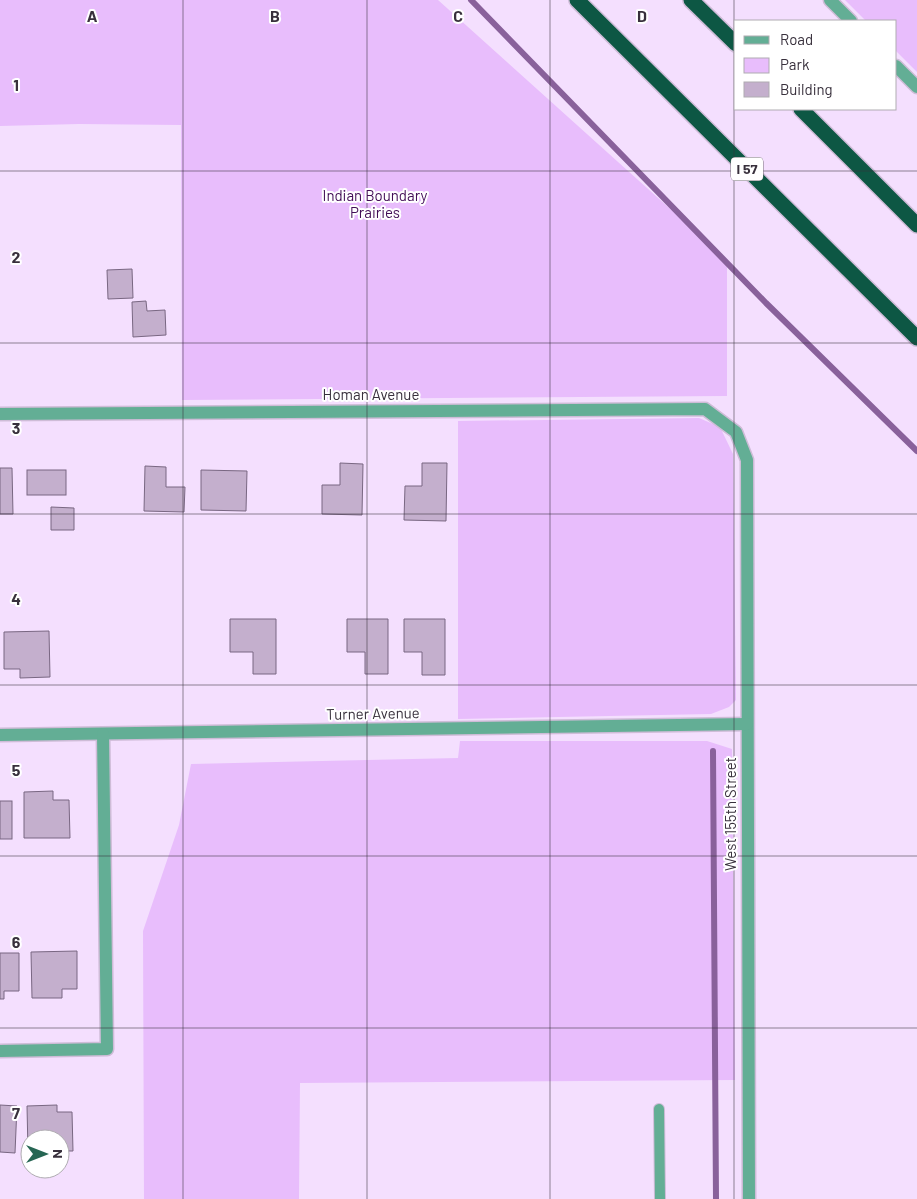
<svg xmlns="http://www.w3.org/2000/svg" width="917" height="1199" font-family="Barlow,sans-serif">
	<rect width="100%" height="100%" fill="#f4dffe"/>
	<g fill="#e8bdfc">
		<path d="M 0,0 L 438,0 L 727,260 L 727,396 L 182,400 L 181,125 L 79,124 L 0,126 Z"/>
		<path d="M 845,0 L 917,0 L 917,72 L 896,51 L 896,21 L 866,21 Z"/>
		<path d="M 699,418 L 720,427 L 733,454 L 736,700 L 729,707 L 711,714 L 458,719 L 458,421 Z"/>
		<path d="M 460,741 L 707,741 L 732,749 L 735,1080 L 300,1083 L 299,1199 L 144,1199 L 143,931 L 179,825 L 191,764 L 458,758 Z"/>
	</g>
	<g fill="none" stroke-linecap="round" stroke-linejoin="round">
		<g stroke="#89619b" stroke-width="6">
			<path d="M 471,0 L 766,303 L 917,451"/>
			<path d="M 713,751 L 716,1199"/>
		</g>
	</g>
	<g fill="#c4afcd" stroke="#796782">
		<path d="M 132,269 L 133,298 L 108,299 L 107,270 Z"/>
		<path d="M 146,301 L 147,311 L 165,310 L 166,335 L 133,337 L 132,302 Z"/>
		<path d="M 340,463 L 363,464 L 362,515 L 322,514 L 322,485 L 340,485 Z"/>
		<path d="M 422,463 L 447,463 L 446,521 L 404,520 L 405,486 L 422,486 Z"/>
		<path d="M 145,466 L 166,467 L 166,487 L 185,487 L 184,512 L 144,511 Z"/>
		<path d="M 0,468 L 12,468 L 13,514 L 0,514 Z"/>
		<rect x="27" y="470" width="39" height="25"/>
		<path d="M 201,470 L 247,471 L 246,511 L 201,510 Z"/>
		<path d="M 51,507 L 74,508 L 74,530 L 51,530 Z"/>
		<path d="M 230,619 L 276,619 L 276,674 L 253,674 L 253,652 L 230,652 Z"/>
		<path d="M 347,619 L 388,619 L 388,674 L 365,674 L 365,652 L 347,652 Z"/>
		<path d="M 404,619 L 445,619 L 445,675 L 422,675 L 422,652 L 404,652 Z"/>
		<path d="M 49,631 L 50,677 L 20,678 L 20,669 L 4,669 L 4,632 Z"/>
		<path d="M 53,791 L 53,800 L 69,800 L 70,838 L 24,838 L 24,792 Z"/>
		<rect x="0" y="801" width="12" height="38"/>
		<path d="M 77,951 L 77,989 L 62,989 L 62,998 L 32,998 L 31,952 Z"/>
		<path d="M 0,953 L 19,953 L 19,991 L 4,991 L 4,999 L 0,999 Z"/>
		<path d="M 0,1105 L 17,1106 L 15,1153 L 0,1152 Z"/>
		<path d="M 57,1105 L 57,1112 L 72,1112 L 73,1151 L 60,1151 L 60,1139 L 30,1139 L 30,1152 L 28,1152 L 27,1106 Z"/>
	</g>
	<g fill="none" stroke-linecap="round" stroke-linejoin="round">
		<defs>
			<path id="lane" d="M 659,1109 L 660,1199"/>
			<g id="street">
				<path d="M 830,0 L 851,21"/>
				<path d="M 896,66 L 917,87"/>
				<path d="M 0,414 L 705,409 L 736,432 L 747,460 L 749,1199"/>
				<path d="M 0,735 L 747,724"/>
				<path d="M 0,1051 L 107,1049 L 103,734"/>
			</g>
			<g id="highway">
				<path d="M 577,0 L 917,338"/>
				<path d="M 691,0 L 736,44"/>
				<path d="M 801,109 L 917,225"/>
			</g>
		</defs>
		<use href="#lane" stroke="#cebcd7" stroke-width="12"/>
		<use href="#street" stroke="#cebcd7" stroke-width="15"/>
		<use href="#highway" stroke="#cebcd7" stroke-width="18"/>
		<use href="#lane" stroke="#63ae95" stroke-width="10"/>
		<use href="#street" stroke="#63ae95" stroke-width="12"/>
		<use href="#highway" stroke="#0d5744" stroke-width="15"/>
	</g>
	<path fill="none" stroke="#38303c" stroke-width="1" stroke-opacity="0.55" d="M 183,0 L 183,1199M 367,0 L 367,1199M 550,0 L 550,1199M 734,0 L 734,1199M 0,171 L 917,171M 0,343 L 917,343M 0,514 L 917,514M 0,685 L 917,685M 0,856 L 917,856M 0,1028 L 917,1028"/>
	<g text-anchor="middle" stroke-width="4" stroke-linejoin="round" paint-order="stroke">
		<rect fill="#fff" stroke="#746e76" stroke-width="1" x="731" y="157.5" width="32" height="23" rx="4"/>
		<g font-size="14" font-weight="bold" fill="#38303c">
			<text x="747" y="174">I 57</text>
		</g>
		<g font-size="15" fill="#420d56" stroke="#fff">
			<text x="375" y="201">Indian Boundary<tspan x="375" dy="17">Prairies</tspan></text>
		</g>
		<g font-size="15" fill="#38303c" stroke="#fff">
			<text x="371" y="400">Homan Avenue</text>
			<text transform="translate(373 714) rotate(-1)" y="5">Turner Avenue</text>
			<text transform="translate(731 814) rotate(-90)" y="5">West 155th Street</text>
		</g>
	</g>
	<g font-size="16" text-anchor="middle" font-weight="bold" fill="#38303c" stroke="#fff" stroke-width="4" stroke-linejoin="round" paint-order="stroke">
		<text x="92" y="22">A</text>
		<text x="275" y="22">B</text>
		<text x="458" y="22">C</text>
		<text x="642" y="22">D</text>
		<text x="16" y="91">1</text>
		<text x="16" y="263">2</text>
		<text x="16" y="434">3</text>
		<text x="16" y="605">4</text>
		<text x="16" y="776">5</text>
		<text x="16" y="948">6</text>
		<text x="16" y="1119">7</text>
	</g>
	<rect x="734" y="20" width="162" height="90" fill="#ffffff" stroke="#afacb1"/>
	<rect x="744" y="36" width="25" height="8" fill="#63ae95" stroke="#afacb1"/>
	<text x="780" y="45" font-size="15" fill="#38303c">Road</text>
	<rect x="744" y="58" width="25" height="15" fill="#e8bdfc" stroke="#afacb1"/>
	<text x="780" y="70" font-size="15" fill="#38303c">Park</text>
	<rect x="744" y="82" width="25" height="15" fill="#c4afcd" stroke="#afacb1"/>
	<text x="780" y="95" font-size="15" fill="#38303c">Building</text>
	<g transform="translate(45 1154) rotate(90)"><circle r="24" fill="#ffffff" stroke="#afacb1"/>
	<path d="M0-4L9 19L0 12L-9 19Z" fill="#266653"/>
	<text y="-8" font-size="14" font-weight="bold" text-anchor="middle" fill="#38303c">N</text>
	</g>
</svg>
